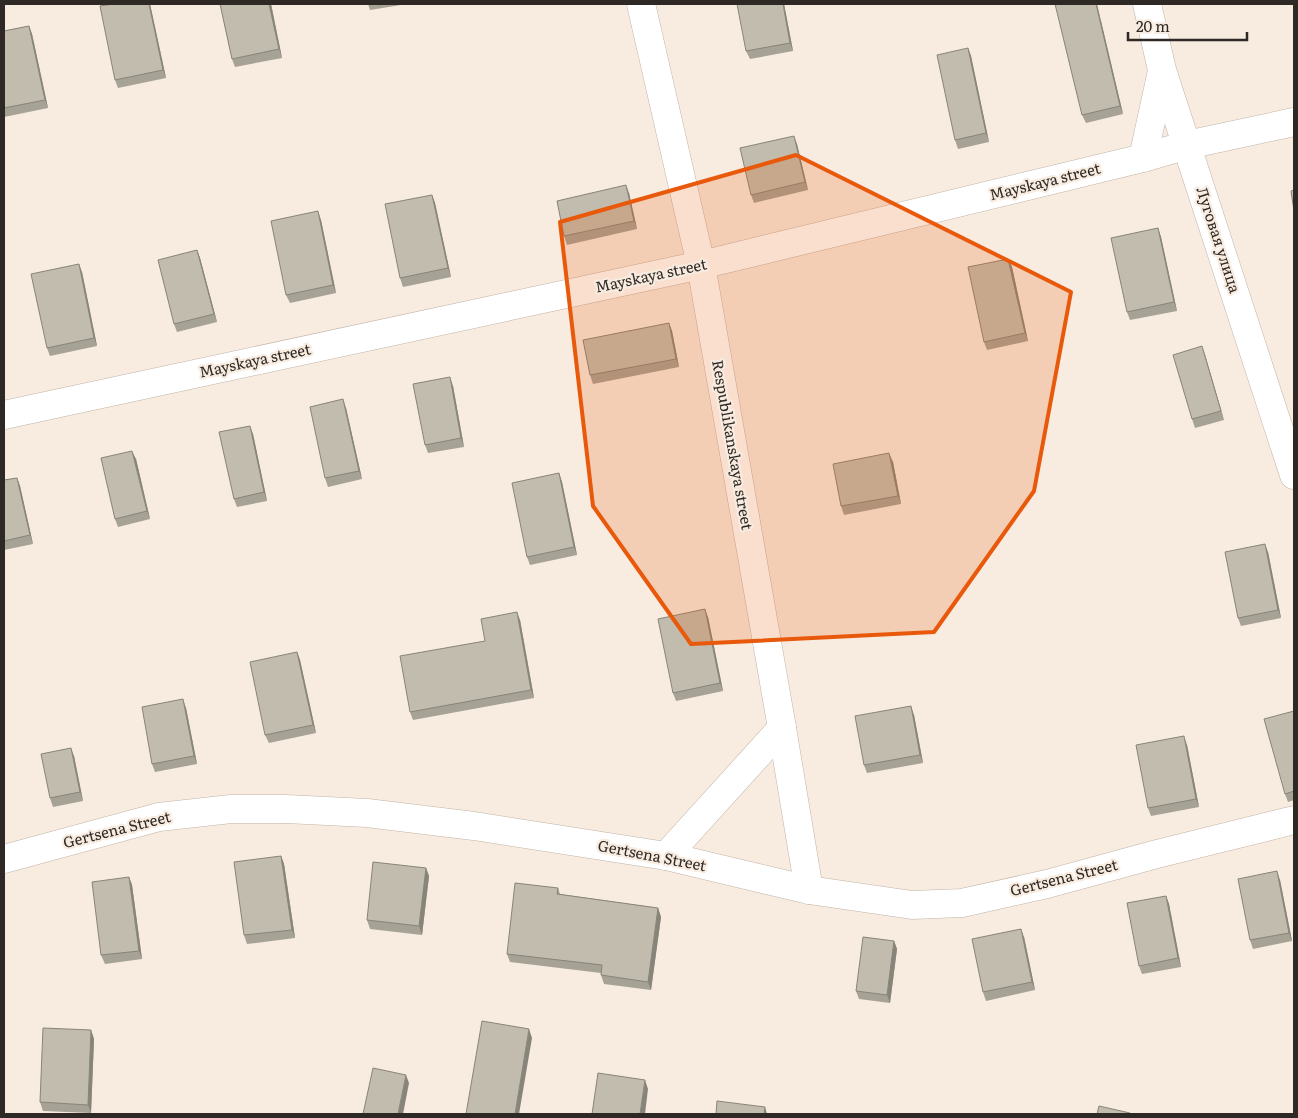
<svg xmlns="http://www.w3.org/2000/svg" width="1298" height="1118" font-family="Literata,serif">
	<rect width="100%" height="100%" fill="#f8ebdf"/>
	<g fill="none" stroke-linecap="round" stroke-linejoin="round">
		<defs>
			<g id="minor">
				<path d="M 641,4 L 701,265 L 782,728 L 809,890"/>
				<path d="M 1147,4 L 1162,70 L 1294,475"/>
				<path d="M 1143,158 L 1162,71"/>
				<path d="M 4,415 L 701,265 L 1143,158 L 1187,145 L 1294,122"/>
				<path d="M 666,856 L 782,728"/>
				<path d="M 4,859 L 159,817 L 231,809 L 286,809 L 367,813 L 474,826 L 666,856 L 809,890 L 912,905 L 962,903 L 1047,884 L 1157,854 L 1294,820"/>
			</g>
		</defs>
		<use href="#minor" stroke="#c1b4a8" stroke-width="29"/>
		<use href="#minor" stroke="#fff" stroke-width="28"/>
	</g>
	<g fill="#a6a295">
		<path d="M 150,4 L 166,78 L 118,88 L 115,80 Z"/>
		<path d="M 220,4 L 271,4 L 282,58 L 235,67 L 232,59 Z"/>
		<path d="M 368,4 L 407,4 L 370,10 Z"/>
		<path d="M 784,4 L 793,51 L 750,59 L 746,51 Z"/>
		<path d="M 1101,21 L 1123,114 L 1086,123 L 1082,115 Z"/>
		<path d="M 29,26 L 32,34 L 48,108 L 4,117 L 4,31 Z"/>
		<path d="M 968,48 L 971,56 L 989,142 L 958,149 L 955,140 Z"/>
		<path d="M 797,144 L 808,190 L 754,203 L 751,195 Z"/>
		<path d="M 629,193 L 637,229 L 567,245 L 564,236 Z"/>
		<path d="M 432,195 L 435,203 L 451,277 L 403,287 L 400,278 Z"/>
		<path d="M 321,220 L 336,293 L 290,303 L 286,295 Z"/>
		<path d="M 1158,228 L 1161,237 L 1177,311 L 1130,320 L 1127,312 Z"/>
		<path d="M 197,250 L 200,258 L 217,322 L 177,332 L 174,324 Z"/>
		<path d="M 1008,259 L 1012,267 L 1028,341 L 987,350 L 984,342 Z"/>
		<path d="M 82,272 L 97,346 L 50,356 L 47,348 Z"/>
		<path d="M 669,323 L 672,331 L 679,367 L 593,384 L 590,375 Z"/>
		<path d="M 1205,355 L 1224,420 L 1195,428 L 1192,419 Z"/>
		<path d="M 453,386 L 464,447 L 428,453 L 425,445 Z"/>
		<path d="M 346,408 L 362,479 L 328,487 L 325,478 Z"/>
		<path d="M 253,434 L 267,501 L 237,507 L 234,499 Z"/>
		<path d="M 136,459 L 150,519 L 118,527 L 115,519 Z"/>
		<path d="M 893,462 L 901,504 L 844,515 L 841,506 Z"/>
		<path d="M 559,473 L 562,482 L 577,555 L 530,565 L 527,557 Z"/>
		<path d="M 17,478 L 20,486 L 33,544 L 4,550 L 4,480 Z"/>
		<path d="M 1268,552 L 1281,618 L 1241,626 L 1238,618 Z"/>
		<path d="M 708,617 L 723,691 L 676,701 L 673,693 Z"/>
		<path d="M 520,620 L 534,698 L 413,720 L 410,712 L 485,641 Z"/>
		<path d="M 297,652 L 300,660 L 316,733 L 269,743 L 265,735 Z"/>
		<path d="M 186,708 L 197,764 L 155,772 L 152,764 Z"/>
		<path d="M 1294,711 L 1294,800 L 1288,802 L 1285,794 Z"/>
		<path d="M 914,715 L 923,763 L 867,773 L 864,765 Z"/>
		<path d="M 1187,745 L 1199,807 L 1151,816 L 1148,808 Z"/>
		<path d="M 74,756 L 83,801 L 53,807 L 50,798 Z"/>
		<path d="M 281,856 L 284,864 L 295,938 L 247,944 L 244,935 Z"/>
		<path d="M 426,868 L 429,876 L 422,935 L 370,929 L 367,920 Z"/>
		<path d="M 129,877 L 132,885 L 142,959 L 105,964 L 101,955 Z"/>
		<path d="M 1280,880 L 1292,941 L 1253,949 L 1250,940 Z"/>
		<path d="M 558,888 L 560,894 L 658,908 L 661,917 L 651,990 L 604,984 L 601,975 L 601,973 L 510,962 L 507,954 Z"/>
		<path d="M 1166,896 L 1169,904 L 1181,967 L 1142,974 L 1139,966 Z"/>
		<path d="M 1024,937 L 1035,990 L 986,1001 L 983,992 Z"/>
		<path d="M 894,941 L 897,949 L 890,1003 L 859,999 L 856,991 Z"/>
		<path d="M 91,1030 L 94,1039 L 91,1113 L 43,1111 L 40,1102 Z"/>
	</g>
	<g fill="#878479">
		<path d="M 149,4 L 150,4 L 166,78 L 163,70 Z"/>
		<path d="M 269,4 L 271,4 L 282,58 L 279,49 Z"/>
		<path d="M 783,4 L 784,4 L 793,51 L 790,43 Z"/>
		<path d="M 1096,4 L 1097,4 L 1123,114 L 1120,106 Z"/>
		<path d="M 29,26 L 32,34 L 48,108 L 45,100 Z"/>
		<path d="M 968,48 L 971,56 L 989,142 L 986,133 Z"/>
		<path d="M 794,136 L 797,144 L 808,190 L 805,182 Z"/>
		<path d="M 626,185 L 629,193 L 637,229 L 634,221 Z"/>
		<path d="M 432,195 L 435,203 L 451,277 L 448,268 Z"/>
		<path d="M 318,211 L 321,220 L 336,293 L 333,285 Z"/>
		<path d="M 1158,228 L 1161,237 L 1177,311 L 1174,302 Z"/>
		<path d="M 197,250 L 200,258 L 217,322 L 214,314 Z"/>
		<path d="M 1008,259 L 1012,267 L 1028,341 L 1025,333 Z"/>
		<path d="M 79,264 L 82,272 L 97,346 L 94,338 Z"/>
		<path d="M 669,323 L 672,331 L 679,367 L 676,359 Z"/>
		<path d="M 1202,346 L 1205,355 L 1224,420 L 1221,411 Z"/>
		<path d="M 450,377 L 453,386 L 464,447 L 461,438 Z"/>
		<path d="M 343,399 L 346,408 L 362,479 L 359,471 Z"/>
		<path d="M 250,426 L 253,434 L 267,501 L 264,492 Z"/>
		<path d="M 132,451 L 136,459 L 150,519 L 147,511 Z"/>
		<path d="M 889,453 L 893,462 L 901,504 L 898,496 Z"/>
		<path d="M 559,473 L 562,482 L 577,555 L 574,547 Z"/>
		<path d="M 17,478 L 20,486 L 33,544 L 30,535 Z"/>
		<path d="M 1265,544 L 1268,552 L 1281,618 L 1278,610 Z"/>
		<path d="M 705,609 L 708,617 L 723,691 L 720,683 Z"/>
		<path d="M 517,612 L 520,620 L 534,698 L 531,690 Z"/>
		<path d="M 297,652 L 300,660 L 316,733 L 313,725 Z"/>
		<path d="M 183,699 L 186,708 L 197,764 L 194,756 Z"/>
		<path d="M 911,706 L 914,715 L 923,763 L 920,755 Z"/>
		<path d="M 1184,736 L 1187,745 L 1199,807 L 1196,799 Z"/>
		<path d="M 71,748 L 74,756 L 83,801 L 80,792 Z"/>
		<path d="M 281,856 L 284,864 L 295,938 L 292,930 Z"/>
		<path d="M 426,868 L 429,876 L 422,935 L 419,926 Z"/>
		<path d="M 1277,871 L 1280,880 L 1292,941 L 1289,933 Z"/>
		<path d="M 129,877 L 132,885 L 142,959 L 139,951 Z"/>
		<path d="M 1166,896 L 1169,904 L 1181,967 L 1178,958 Z"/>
		<path d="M 658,908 L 661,917 L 651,990 L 648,982 Z"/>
		<path d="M 1021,929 L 1024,937 L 1035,990 L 1032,982 Z"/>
		<path d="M 894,941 L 897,949 L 890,1003 L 887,995 Z"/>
		<path d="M 529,1029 L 532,1038 L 519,1114 L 515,1114 Z"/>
		<path d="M 91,1030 L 94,1039 L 91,1113 L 88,1105 Z"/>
		<path d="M 406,1075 L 409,1083 L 403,1114 L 398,1114 Z"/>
		<path d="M 645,1080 L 648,1089 L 645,1114 L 640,1114 Z"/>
		<path d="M 765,1107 L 767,1114 L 764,1114 Z"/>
	</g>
	<g fill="#c1bcad" stroke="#878479">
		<path d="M 113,4 L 149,4 L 163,70 L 115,80 L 100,6 Z"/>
		<path d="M 220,4 L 269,4 L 279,49 L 232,59 Z"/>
		<path d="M 737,4 L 783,4 L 790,43 L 746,51 Z"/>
		<path d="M 1055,4 L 1096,4 L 1120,106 L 1082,115 Z"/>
		<path d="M 29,26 L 45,100 L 4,108 L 4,31 Z"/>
		<path d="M 968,48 L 986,133 L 955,140 L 937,55 Z"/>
		<path d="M 794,136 L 805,182 L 751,195 L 740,148 Z"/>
		<path d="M 626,185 L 634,221 L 564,236 L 557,201 Z"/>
		<path d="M 1294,190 L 1294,211 L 1291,191 Z"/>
		<path d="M 432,195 L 448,268 L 400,278 L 385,204 Z"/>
		<path d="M 318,211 L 333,285 L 286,295 L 271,221 Z"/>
		<path d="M 1158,228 L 1174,302 L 1127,312 L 1111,238 Z"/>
		<path d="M 197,250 L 214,314 L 174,324 L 158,260 Z"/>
		<path d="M 1008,259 L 1025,333 L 984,342 L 968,267 Z"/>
		<path d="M 79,264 L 94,338 L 47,348 L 31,274 Z"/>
		<path d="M 669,323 L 676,359 L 590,375 L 583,340 Z"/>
		<path d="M 1202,346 L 1221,411 L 1192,419 L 1173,355 Z"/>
		<path d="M 450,377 L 461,438 L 425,445 L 413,384 Z"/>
		<path d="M 343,399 L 359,471 L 325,478 L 310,407 Z"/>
		<path d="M 250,426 L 264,492 L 234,499 L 219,432 Z"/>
		<path d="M 132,451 L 147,511 L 115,519 L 101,458 Z"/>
		<path d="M 889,453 L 898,496 L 841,506 L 833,464 Z"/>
		<path d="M 559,473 L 574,547 L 527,557 L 512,483 Z"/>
		<path d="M 17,478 L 30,535 L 4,541 L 4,480 Z"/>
		<path d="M 1265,544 L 1278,610 L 1238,618 L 1225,552 Z"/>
		<path d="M 705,609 L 720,683 L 673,693 L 658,619 Z"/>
		<path d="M 517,612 L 531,690 L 410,712 L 400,656 L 485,641 L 481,619 Z"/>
		<path d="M 297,652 L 313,725 L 265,735 L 250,662 Z"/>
		<path d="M 183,699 L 194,756 L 152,764 L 142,707 Z"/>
		<path d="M 911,706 L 920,755 L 864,765 L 855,716 Z"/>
		<path d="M 1294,711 L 1294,791 L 1285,794 L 1264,719 Z"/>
		<path d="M 1184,736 L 1196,799 L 1148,808 L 1136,745 Z"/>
		<path d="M 71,748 L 80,792 L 50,798 L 41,754 Z"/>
		<path d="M 281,856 L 292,930 L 244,935 L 234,862 Z"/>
		<path d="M 373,862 L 426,868 L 419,926 L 367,920 Z"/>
		<path d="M 1277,871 L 1289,933 L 1250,940 L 1238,879 Z"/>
		<path d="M 129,877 L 139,951 L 101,955 L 92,882 Z"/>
		<path d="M 515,883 L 558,888 L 557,894 L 658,908 L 648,982 L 601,975 L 602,965 L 507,954 Z"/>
		<path d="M 1166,896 L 1178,958 L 1139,966 L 1127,903 Z"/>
		<path d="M 1021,929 L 1032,982 L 983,992 L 972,939 Z"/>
		<path d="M 863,937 L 894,941 L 887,995 L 856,991 Z"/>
		<path d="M 482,1021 L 529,1029 L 515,1114 L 466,1114 Z"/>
		<path d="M 43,1028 L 91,1030 L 88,1105 L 40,1102 Z"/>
		<path d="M 373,1068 L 406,1075 L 398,1114 L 363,1114 Z"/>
		<path d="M 598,1073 L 645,1080 L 640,1114 L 592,1114 Z"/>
		<path d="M 717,1101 L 765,1107 L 764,1114 L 716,1114 Z"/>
		<path d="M 1099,1106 L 1130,1113 L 1129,1114 L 1097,1114 Z"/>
	</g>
	<path fill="#e8590c" fill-opacity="0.2" stroke="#e8590c" stroke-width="4" stroke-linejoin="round" d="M 796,155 L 1071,292 L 1034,491 L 934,632 L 691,644 L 593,506 L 560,222 Z"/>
	<g text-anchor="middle" stroke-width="4.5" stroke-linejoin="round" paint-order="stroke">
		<g font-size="15" fill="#2e2925" stroke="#f8ebdf">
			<text transform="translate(1045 182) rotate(-14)" y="5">Mayskaya street</text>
			<text transform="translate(1218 240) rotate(72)" y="5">Луговая улица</text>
			<text transform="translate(651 276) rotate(-12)" y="5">Mayskaya street</text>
			<text transform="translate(255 361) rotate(-12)" y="5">Mayskaya street</text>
			<text transform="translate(732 445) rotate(80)" y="5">Respublikanskaya street</text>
			<text transform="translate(117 830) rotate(-14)" y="5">Gertsena Street</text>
			<text transform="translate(652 856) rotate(11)" y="5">Gertsena Street</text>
			<text transform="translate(1064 878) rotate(-14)" y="5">Gertsena Street</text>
		</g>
	</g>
	<rect width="1298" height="1118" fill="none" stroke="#2e2925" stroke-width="10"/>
	<path d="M1128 32v8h119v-8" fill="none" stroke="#2e2925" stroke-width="2.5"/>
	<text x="1136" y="32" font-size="15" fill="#2e2925" stroke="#f8ebdf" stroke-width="4" paint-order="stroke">20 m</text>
</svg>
